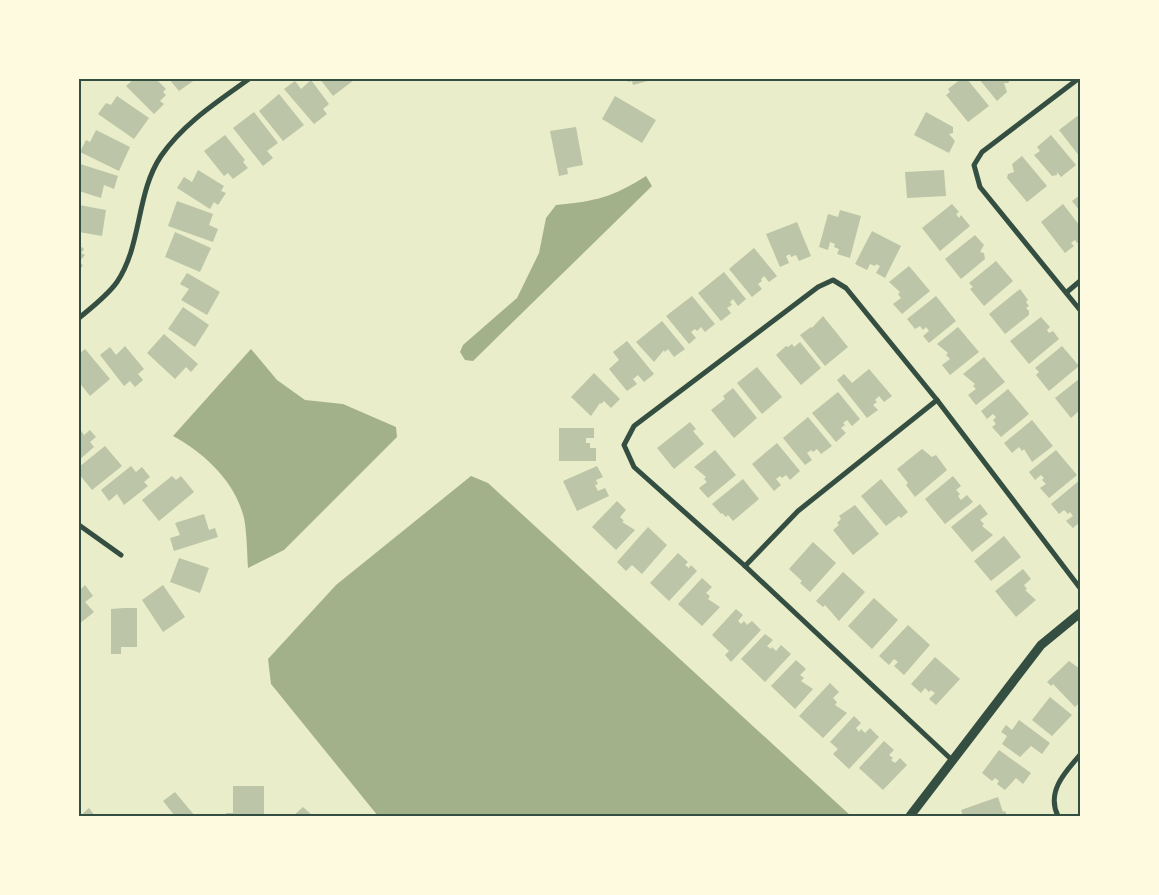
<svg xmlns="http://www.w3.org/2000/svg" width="1159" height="895" font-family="'Noto Sans',sans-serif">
	<rect width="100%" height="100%" fill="#e9edc9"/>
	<g fill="#a3b18a">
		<path d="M 646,176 L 652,186 L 473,361 L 465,360 L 460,352 L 463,345 L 517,298 L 539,253 L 546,218 L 556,205 C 596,201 611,198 646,176 Z"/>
		<path d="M 251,349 L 277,380 L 305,400 L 343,404 L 396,427 L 397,437 L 284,550 L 248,568 C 247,552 247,534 244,518 C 235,481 204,453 173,436 Z"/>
		<path d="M 471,476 L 488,483 L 851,816 L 378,816 L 271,684 L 268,659 L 336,585 Z"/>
	</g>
	<g fill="#bcc5a7">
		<path d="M 134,79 L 156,79 L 166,89 L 163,92 L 166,95 L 160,101 L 164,104 L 154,114 L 126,86 Z"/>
		<path d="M 169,79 L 196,79 L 179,91 Z"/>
		<path d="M 320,79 L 353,79 L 354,80 L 333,96 Z"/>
		<path d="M 627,79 L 655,79 L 633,85 L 632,81 L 628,82 Z"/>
		<path d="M 961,79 L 967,79 L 989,106 L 968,122 L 946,95 L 950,92 L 948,89 Z"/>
		<path d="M 979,79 L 1011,79 L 1008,83 L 1004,83 L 1007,92 L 997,101 Z"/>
		<path d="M 311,80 L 329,104 L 323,109 L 327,114 L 314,124 L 284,89 L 295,81 L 301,89 Z"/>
		<path d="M 279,94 L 304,125 L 283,141 L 259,111 Z"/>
		<path d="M 117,96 L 149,118 L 134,139 L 98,114 L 106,103 L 111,105 Z"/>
		<path d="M 615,96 L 656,120 L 642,143 L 602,119 Z"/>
		<path d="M 254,112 L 278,143 L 267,151 L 273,158 L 263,166 L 233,128 Z"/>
		<path d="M 926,112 L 953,127 L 953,133 L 949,134 L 955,141 L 949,153 L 914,135 Z"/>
		<path d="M 1080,114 L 1080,157 L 1059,130 Z"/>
		<path d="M 576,127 L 583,165 L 567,168 L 568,174 L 559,176 L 550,131 Z"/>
		<path d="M 96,130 L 130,147 L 119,171 L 80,152 L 86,140 L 90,142 Z"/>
		<path d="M 225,135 L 245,160 L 243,162 L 248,168 L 233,179 L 228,173 L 224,176 L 204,151 Z"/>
		<path d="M 1051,135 L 1076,165 L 1061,177 L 1057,172 L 1057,175 L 1052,176 L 1034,155 L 1040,151 L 1037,147 Z"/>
		<path d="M 1022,156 L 1047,186 L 1027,202 L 1007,178 L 1008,174 L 1014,172 L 1012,164 Z"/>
		<path d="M 80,164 L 118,176 L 114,189 L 104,185 L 101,198 L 79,191 Z"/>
		<path d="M 198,170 L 224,186 L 221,191 L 226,193 L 218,205 L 214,202 L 210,209 L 177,188 L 184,177 L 192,182 Z"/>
		<path d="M 944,170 L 946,196 L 907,198 L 905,172 Z"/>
		<path d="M 1080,195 L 1080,211 L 1072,201 Z"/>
		<path d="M 177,201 L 213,214 L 209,225 L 218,229 L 213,242 L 168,226 Z"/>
		<path d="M 952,204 L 959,212 L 956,214 L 959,218 L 961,215 L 970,226 L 940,251 L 922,228 Z"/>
		<path d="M 1063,204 L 1080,226 L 1080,241 L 1077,243 L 1075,240 L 1071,243 L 1074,246 L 1065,253 L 1041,222 Z"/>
		<path d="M 79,205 L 106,210 L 102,236 L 79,232 Z"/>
		<path d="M 840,210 L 861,216 L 850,258 L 837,254 L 839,249 L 834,247 L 835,244 L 830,242 L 828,250 L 819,247 L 828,214 L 838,217 Z"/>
		<path d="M 797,222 L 811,256 L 799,261 L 796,255 L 791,257 L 790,254 L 786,256 L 789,263 L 780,267 L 766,234 Z"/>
		<path d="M 872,231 L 901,246 L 885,278 L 876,273 L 880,266 L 876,264 L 875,266 L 870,264 L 867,270 L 855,264 Z"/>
		<path d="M 175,232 L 211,248 L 200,272 L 165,257 Z"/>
		<path d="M 975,235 L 984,245 L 980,252 L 984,253 L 985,259 L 961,279 L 945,259 Z"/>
		<path d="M 79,245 L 84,249 L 81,253 L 85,255 L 79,262 L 83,265 L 79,271 Z"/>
		<path d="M 754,248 L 777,276 L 769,282 L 764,276 L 761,279 L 762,281 L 758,284 L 762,289 L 752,297 L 729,269 Z"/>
		<path d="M 996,261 L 1013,281 L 984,306 L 970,289 L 973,287 L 969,283 Z"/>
		<path d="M 909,266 L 930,291 L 902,314 L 893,304 L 901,298 L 898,294 L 900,292 L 889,282 Z"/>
		<path d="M 724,272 L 746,299 L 738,306 L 733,299 L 730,302 L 732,305 L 727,308 L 731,313 L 721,321 L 698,293 Z"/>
		<path d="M 187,273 L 220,292 L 207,315 L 181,300 L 189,289 L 180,284 Z"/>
		<path d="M 1020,289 L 1028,300 L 1026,302 L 1029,306 L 1026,308 L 1029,311 L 1029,315 L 1005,334 L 989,314 Z"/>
		<path d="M 692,296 L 715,324 L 705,332 L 701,327 L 697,331 L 695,329 L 691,332 L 696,338 L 689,344 L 666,316 Z"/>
		<path d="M 936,296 L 956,321 L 929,343 L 923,336 L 929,331 L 926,327 L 923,330 L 920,326 L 915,329 L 907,319 Z"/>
		<path d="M 183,307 L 209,325 L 195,347 L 168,329 Z"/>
		<path d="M 823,316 L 848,347 L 825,366 L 800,335 L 811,327 L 812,328 Z"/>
		<path d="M 1041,317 L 1050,327 L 1047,330 L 1049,333 L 1053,331 L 1059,339 L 1029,364 L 1010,341 Z"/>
		<path d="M 662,321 L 685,349 L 674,357 L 668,349 L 665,352 L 664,350 L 654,362 L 636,342 Z"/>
		<path d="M 958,327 L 979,352 L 950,375 L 942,365 L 950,359 L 946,355 L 948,353 L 937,344 Z"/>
		<path d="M 164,334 L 198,364 L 191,372 L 186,367 L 175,379 L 147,353 Z"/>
		<path d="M 627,341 L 654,374 L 644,382 L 638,375 L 633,379 L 637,384 L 627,391 L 609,369 L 619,360 L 613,352 Z"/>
		<path d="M 800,342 L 821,368 L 801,385 L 776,355 L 786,346 L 788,347 L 792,344 L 794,347 Z"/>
		<path d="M 125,346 L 144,369 L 138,374 L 143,380 L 135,387 L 130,381 L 124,386 L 100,355 L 110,347 L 116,355 Z"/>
		<path d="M 1062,346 L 1079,366 L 1049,391 L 1036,375 L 1039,372 L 1035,368 Z"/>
		<path d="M 85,349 L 110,379 L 90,396 L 79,382 L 79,354 Z"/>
		<path d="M 984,357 L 1005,382 L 976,405 L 968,395 L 976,389 L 973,386 L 975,384 L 963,374 Z"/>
		<path d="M 757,367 L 782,397 L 762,414 L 737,383 Z"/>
		<path d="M 869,369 L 892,396 L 884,402 L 879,396 L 875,400 L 877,402 L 873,405 L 878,410 L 867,418 L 837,380 L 844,374 L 852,383 Z"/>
		<path d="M 594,373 L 620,399 L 611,408 L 604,401 L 601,404 L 600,403 L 591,416 L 571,397 Z"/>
		<path d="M 1079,379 L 1080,410 L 1071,418 L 1055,398 Z"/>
		<path d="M 733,388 L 757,418 L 734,438 L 711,410 L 725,399 L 723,396 Z"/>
		<path d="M 1008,389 L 1029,414 L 1001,437 L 992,427 L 996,424 L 993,420 L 996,417 L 993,414 L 987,419 L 981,411 Z"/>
		<path d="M 838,392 L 860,419 L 852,426 L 847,420 L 843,423 L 845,425 L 841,428 L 846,433 L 836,442 L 812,413 Z"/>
		<path d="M 808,417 L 832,446 L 821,454 L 817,449 L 813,452 L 811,450 L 807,453 L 812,460 L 805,465 L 783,438 Z"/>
		<path d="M 1032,420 L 1053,446 L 1032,462 L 1024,449 L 1022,451 L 1019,447 L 1012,453 L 1004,443 Z"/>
		<path d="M 690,422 L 696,429 L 693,431 L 704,444 L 674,469 L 657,448 Z"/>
		<path d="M 79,428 L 84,435 L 90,430 L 96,437 L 90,442 L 94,447 L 79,460 Z"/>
		<path d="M 559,428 L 594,428 L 594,438 L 586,438 L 586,443 L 590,443 L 590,448 L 596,448 L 596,461 L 559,461 Z"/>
		<path d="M 777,443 L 800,471 L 790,480 L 786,475 L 782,478 L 780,476 L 776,479 L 781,485 L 774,491 L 752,464 Z"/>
		<path d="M 105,446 L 122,466 L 92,490 L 79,474 L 79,467 Z"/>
		<path d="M 922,449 L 932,457 L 936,455 L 947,470 L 915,497 L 906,485 L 908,483 L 897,469 Z"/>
		<path d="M 715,450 L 736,475 L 708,498 L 699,488 L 707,482 L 704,479 L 706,477 L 694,467 Z"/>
		<path d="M 1056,450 L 1077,475 L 1049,498 L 1040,488 L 1046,484 L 1042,480 L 1044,478 L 1041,475 L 1035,480 L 1029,472 Z"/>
		<path d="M 131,466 L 136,472 L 142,467 L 150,477 L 144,482 L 148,486 L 124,505 L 117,494 L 109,501 L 101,490 Z"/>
		<path d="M 597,466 L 603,477 L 596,480 L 598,484 L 595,485 L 598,491 L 605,488 L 609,496 L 577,511 L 563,481 Z"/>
		<path d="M 172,476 L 176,480 L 181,476 L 194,492 L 159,521 L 142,500 Z"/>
		<path d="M 953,476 L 961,486 L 956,490 L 960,494 L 958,496 L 961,500 L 967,495 L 973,502 L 945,524 L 925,499 Z"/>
		<path d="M 743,479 L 759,499 L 733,521 L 728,515 L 726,517 L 722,513 L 721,514 L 712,504 Z"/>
		<path d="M 881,479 L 908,512 L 901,518 L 899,516 L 886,526 L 861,496 Z"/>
		<path d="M 1080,480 L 1080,522 L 1073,528 L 1066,521 L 1073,516 L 1070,512 L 1068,514 L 1064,510 L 1059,514 L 1051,504 Z"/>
		<path d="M 617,501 L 626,510 L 620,517 L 624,521 L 622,522 L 635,530 L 616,550 L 592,527 Z"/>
		<path d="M 980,504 L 988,514 L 980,520 L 984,524 L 982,526 L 993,535 L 972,552 L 951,527 Z"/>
		<path d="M 855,505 L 879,534 L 853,555 L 833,530 L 839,525 L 837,523 L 841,519 L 839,516 Z"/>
		<path d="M 204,514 L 209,530 L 215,528 L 218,537 L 174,551 L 170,538 L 180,535 L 175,523 Z"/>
		<path d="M 648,527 L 667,545 L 642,574 L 632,565 L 626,571 L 617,562 Z"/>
		<path d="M 1004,536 L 1021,557 L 991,581 L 974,561 Z"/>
		<path d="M 813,542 L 836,563 L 810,592 L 800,583 L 802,581 L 789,569 Z"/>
		<path d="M 678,553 L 688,562 L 685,565 L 689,568 L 691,565 L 697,571 L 669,601 L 650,583 Z"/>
		<path d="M 179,558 L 209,568 L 200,593 L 170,582 Z"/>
		<path d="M 1023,569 L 1031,579 L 1024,585 L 1027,589 L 1025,590 L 1036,600 L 1016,617 L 995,591 Z"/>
		<path d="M 843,572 L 865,592 L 839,621 L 825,605 L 823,607 L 816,601 Z"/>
		<path d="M 702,578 L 712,587 L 706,593 L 710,596 L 708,599 L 720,607 L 702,626 L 678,604 Z"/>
		<path d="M 85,585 L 93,596 L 85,602 L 94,612 L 79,624 L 79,591 Z"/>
		<path d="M 163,585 L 185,617 L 163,632 L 142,600 Z"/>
		<path d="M 874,598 L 898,620 L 872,649 L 848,626 Z"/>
		<path d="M 124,608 L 137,608 L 137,647 L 121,647 L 121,654 L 111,654 L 111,609 Z"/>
		<path d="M 736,609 L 743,615 L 738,621 L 741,624 L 744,621 L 747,625 L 752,621 L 761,630 L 731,662 L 725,655 L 729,651 L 712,635 Z"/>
		<path d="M 908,625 L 930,645 L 904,675 L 894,666 L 898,662 L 894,659 L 889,665 L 879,656 Z"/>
		<path d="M 765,634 L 773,640 L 767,646 L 771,649 L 772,647 L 776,651 L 781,645 L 791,654 L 765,682 L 741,659 Z"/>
		<path d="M 935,657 L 960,679 L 936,705 L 929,699 L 935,693 L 931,690 L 929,692 L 925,688 L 921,693 L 911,684 Z"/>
		<path d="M 796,660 L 806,669 L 800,675 L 804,678 L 801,681 L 813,689 L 795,709 L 771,686 Z"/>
		<path d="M 1069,661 L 1080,669 L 1080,702 L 1075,707 L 1053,684 L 1051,686 L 1047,682 Z"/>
		<path d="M 830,683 L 839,692 L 833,698 L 837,702 L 835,705 L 847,713 L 823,738 L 799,716 Z"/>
		<path d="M 1050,697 L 1072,715 L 1052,736 L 1032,720 Z"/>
		<path d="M 854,716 L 861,723 L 856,728 L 859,732 L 861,729 L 865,733 L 870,728 L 879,737 L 849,769 L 833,754 L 838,749 L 830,742 Z"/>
		<path d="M 1019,720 L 1050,743 L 1042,754 L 1031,746 L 1020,757 L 1002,744 L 1007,736 L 1001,732 L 1006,725 L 1012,730 Z"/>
		<path d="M 884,741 L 894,750 L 889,755 L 893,758 L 891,760 L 895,763 L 900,758 L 907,765 L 883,790 L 859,768 Z"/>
		<path d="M 999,750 L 1031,773 L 1023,784 L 1016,778 L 1005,790 L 997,784 L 999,781 L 995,778 L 992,781 L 982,773 Z"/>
		<path d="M 233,786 L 264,786 L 264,816 L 226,816 L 226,813 L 233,813 Z"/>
		<path d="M 175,792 L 195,816 L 175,816 L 163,801 Z"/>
		<path d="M 998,797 L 1003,812 L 1005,811 L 1007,816 L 963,816 L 961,810 Z"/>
		<path d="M 303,807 L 313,816 L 293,816 Z"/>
		<path d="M 89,808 L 95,816 L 80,816 Z"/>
	</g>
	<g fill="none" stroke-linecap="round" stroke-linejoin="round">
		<g stroke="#344e41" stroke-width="5">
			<path d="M 1078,79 L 982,152 L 974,165 L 980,187 L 1080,310"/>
			<path d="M 1067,292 L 1080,281"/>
			<path d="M 79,318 C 91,308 108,295 117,282 C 142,245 136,193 161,156 C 184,123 217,102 249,79"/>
			<path d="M 79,525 L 121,555"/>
			<path d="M 745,566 L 798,511 L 937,400"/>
			<path d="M 952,760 L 745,566 L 634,467 L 624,445 L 634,426 L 818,287 L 833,280 L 846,288 L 937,400 L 1080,588"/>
			<path d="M 1058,816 C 1046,792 1065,772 1080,755"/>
		</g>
		<path stroke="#344e41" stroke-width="9" d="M 910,816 L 1041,645 L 1080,613"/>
	</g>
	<rect width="1159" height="895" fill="none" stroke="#fefae0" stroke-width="160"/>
	<rect x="80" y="80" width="999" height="735" fill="none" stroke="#344e41" stroke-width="2"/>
</svg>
